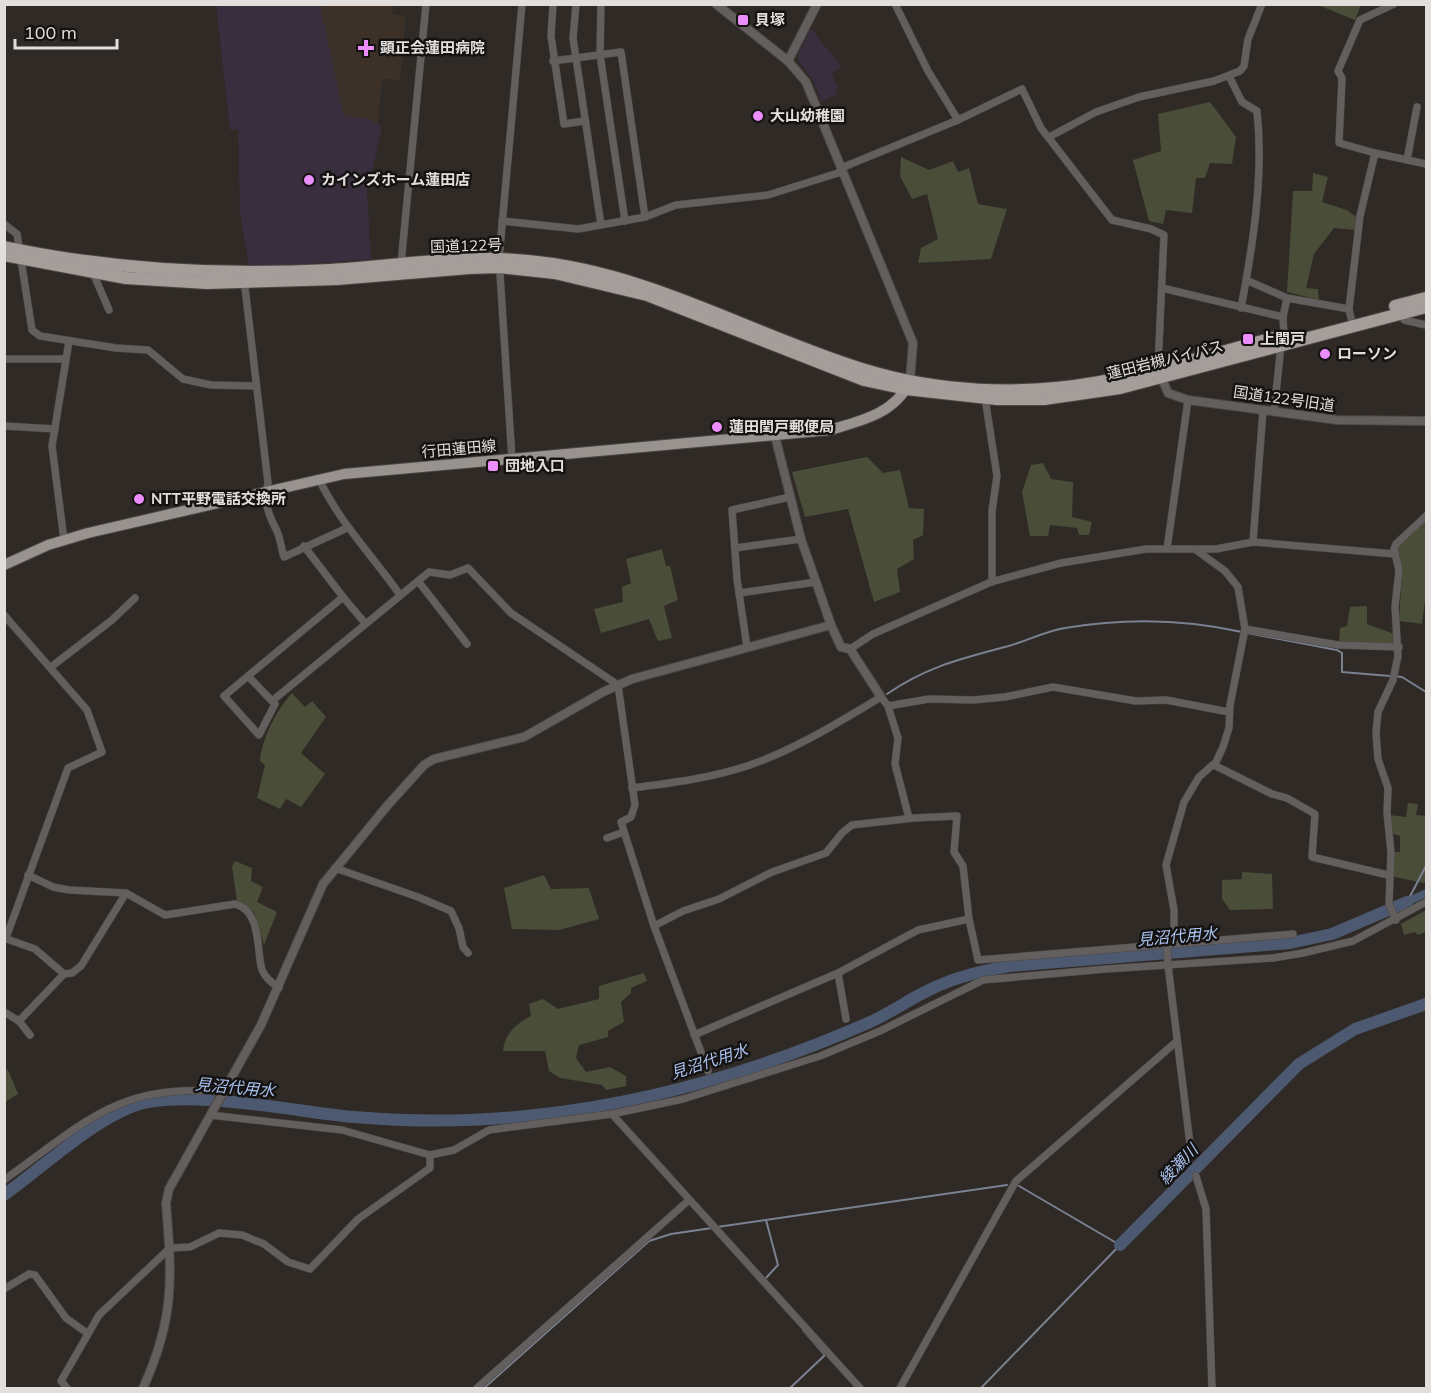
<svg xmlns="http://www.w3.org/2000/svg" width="1431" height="1393" font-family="Mulish,'Noto Sans JP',sans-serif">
	<rect width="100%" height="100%" fill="#2f2a26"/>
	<g fill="#382e3e">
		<path d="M 216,5 L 320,5 L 344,116 L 366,118 L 380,124 L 381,133 L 367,191 L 371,259 L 249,268 L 240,213 L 238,130 L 230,130 Z"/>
		<path d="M 811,28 L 842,68 L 831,73 L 838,88 L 835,91 L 837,94 L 821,102 L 814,82 L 799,62 L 798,55 Z"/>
	</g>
	<path fill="#3b3129" d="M 320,5 L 393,5 L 392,14 L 406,17 L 400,80 L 382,79 L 378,123 L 366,118 L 344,116 Z"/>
	<g fill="#4a4d38">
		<path d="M 1318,5 L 1361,5 L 1355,20 Z"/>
		<path d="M 1210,102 L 1236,137 L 1232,164 L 1210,163 L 1205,178 L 1196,178 L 1192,213 L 1166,210 L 1163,224 L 1149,221 L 1133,160 L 1161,151 L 1158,114 Z"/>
		<path d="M 901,157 L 929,170 L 953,161 L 958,172 L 969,168 L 978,204 L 1007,209 L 991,259 L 918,263 L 921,248 L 938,239 L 927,194 L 912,199 L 900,176 Z"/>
		<path d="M 1313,173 L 1328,177 L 1322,202 L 1347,210 L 1356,217 L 1356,230 L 1334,228 L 1314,254 L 1306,288 L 1318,289 L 1319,300 L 1287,292 L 1293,191 L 1312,191 Z"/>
		<path d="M 867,457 L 883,473 L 900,470 L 909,508 L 924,509 L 923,535 L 913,540 L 914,559 L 897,569 L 900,592 L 874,602 L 848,509 L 805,517 L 792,472 Z"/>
		<path d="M 1043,463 L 1051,479 L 1073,482 L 1072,517 L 1092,522 L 1089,535 L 1079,535 L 1077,528 L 1050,525 L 1048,536 L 1030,536 L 1022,492 L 1031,465 Z"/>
		<path d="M 1423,523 L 1426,523 L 1426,593 L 1422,624 L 1399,621 L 1402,571 L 1397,544 Z"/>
		<path d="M 662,549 L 666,566 L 670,566 L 678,600 L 664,606 L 672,638 L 658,641 L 649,619 L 601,633 L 594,609 L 623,602 L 622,587 L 631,583 L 626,559 Z"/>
		<path d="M 1367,606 L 1367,624 L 1394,634 L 1394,644 L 1339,641 L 1340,628 L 1347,626 L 1350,607 Z"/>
		<path d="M 292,693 L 305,707 L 312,701 L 326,717 L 301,753 L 325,774 L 301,807 L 286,799 L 280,809 L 257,798 L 265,765 L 260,761 C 262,738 276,711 292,693 Z"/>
		<path d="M 1408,803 L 1418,804 L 1416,815 L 1426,816 L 1426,881 L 1424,883 L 1390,876 L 1393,852 L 1400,852 L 1400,836 L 1391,833 L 1389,815 L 1406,817 Z"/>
		<path d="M 235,861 L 252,868 L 251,881 L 263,887 L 257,902 L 277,912 L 264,945 L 254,912 L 237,901 L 232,867 Z"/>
		<path d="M 1242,872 L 1272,874 L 1273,909 L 1230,910 L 1222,899 L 1222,880 L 1242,879 Z"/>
		<path d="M 544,875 L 551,889 L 589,888 L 599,919 L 559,930 L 512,929 L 504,888 Z"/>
		<path d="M 1426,910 L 1426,932 L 1418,935 L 1415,932 L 1404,935 L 1401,924 Z"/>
		<path d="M 644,973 L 647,981 L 631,988 L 631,993 L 621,1002 L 624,1022 L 608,1031 L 608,1037 L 579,1045 L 576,1058 L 586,1072 L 610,1067 L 626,1076 L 626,1086 L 606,1090 L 602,1085 L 560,1078 L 549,1071 L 545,1051 L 503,1051 C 504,1034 517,1023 531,1016 L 529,1004 L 543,999 L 558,1009 L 599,999 L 599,986 Z"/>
		<path d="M 4,1069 L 8,1070 L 18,1094 L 5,1102 Z"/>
	</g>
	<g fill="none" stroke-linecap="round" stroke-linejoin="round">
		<g stroke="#7a8190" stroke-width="2">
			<path d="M 1247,633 L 1337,650 L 1342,653 L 1342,672 L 1402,677 L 1426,692"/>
			<path d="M 887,694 C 926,667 960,659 1005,647 C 1025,642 1045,631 1065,628 C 1124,618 1184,619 1242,632"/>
			<path d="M 1407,902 L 1426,866"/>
			<path d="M 717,1227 L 1007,1185"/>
			<path d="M 765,1279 L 778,1265 L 766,1220"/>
			<path d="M 484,1388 L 649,1241 L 671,1234 L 712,1228"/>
			<path d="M 790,1388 L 825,1355 L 803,1330"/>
			<path d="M 981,1388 L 1120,1245 L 1019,1186"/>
		</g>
		<path stroke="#4d5970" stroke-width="8" d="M 1407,902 L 1426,893"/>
		<g stroke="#4d5970" stroke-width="12">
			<path d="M 4,1195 C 43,1167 87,1125 131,1107 C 182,1087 296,1112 354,1117 C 413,1122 476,1122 535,1115 C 649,1103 763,1069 868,1023 C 889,1014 908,1000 929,990 C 955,977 982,971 1010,966 L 1290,943 L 1332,934 L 1407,902"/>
			<path d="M 1120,1245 L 1299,1064 L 1355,1029 L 1426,1004"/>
		</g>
		<defs>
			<g id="minor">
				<path d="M 553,4 L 551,36 L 564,124 L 585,121"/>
				<path d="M 576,4 L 573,38 L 601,225"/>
				<path d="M 601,4 L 600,55 L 625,221"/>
				<path d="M 895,4 L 928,71 L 958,120"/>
				<path d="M 553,61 L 621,52 L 645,217"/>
				<path d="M 1229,76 L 1242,102 L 1257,111 C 1264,175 1253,245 1241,308"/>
				<path d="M 1049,137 L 1096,112 L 1139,97 L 1214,81 L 1240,71 L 1244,66 L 1248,39 L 1262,4"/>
				<path d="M 1375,153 L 1339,143 L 1342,78 L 1338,71 L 1360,20 L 1394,4"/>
				<path d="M 1407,160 L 1417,107"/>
				<path d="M 502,221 L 578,229 L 645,217 L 676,205 L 768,195 L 838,173 L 846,166 L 958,120 L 1022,89 L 1041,128 L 1112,220 L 1151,229 L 1164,235 L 1158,367"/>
				<path d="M 4,224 L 17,234 L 32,330 L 40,336 L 116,348 L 148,350 L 183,379 L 211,385 L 256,386"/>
				<path d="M 401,264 L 426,4"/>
				<path d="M 93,273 L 109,310"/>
				<path d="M 244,279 L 268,483 C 263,500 268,514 276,529 C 280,536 281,548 284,557 L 347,528"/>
				<path d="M 1246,280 L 1287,298"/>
				<path d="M 1162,288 L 1283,317"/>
				<path d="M 1402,313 L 1404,320 L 1426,325"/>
				<path d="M 1351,318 L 1349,309 L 1360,216 L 1375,153 L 1426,164"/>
				<path d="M 1284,336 L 1283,317 L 1287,298 L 1349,309"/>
				<path d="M 4,359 L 66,359"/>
				<path d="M 985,398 L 997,476 L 992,511 L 992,582"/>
				<path d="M 1274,412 L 1281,345"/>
				<path d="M 4,426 L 55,429"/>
				<path d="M 512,459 L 499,259 L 522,4"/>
				<path d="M 319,479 C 339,522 373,556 400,595"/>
				<path d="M 64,540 L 52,446 L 69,341"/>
				<path d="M 1253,542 L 1263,410"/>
				<path d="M 735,548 L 801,539"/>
				<path d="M 1167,549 L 1188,400"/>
				<path d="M 418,581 L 429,572 L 450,575 L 468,568 L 511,613 L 618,685 L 635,805 L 631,817 L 621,822 L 654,926 L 708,1071"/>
				<path d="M 739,593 L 816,582"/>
				<path d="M 343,597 L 365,623"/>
				<path d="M 4,615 L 87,710 L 102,752 L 68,768 L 6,938"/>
				<path d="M 1245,629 L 1338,645 L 1399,647"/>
				<path d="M 747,647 L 737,579 L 732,510 L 790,497"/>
				<path d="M 850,649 L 873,634 L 991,582 L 1061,563 L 1146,549 L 1216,549 L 1253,542 L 1395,554"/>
				<path d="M 51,667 L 112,620 L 135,598"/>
				<path d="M 248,676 L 224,696 L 259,735 L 275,704 L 272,701 L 418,581 L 467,644"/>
				<path d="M 272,701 L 248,676 L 343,597 L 304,546"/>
				<path d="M 888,706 L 929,699 L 973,700 L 1005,697 L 1053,687 L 1136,701 L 1166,700 L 1229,712"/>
				<path d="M 1214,765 L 1272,794 L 1287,798 L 1315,814 L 1312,857 L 1388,875"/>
				<path d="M 632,788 C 672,783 712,778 750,765 C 796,749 839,722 881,697 L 888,706 L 898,738 L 895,764 L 909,818"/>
				<path d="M 607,838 L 624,832"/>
				<path d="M 335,868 L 418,897 L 451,911 L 459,928 L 463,947 L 468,953"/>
				<path d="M 28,875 L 53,887 L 69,890 L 126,893 L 165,915 L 235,904 C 260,910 257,946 261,966 C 263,976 271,982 279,988"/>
				<path d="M 1396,920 L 1389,904 L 1391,853 L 1387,812 L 1388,788 L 1378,759 L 1376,733 L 1378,712 L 1393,680 L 1398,656 L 1395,607 L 1399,570 L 1394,549 L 1396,544 L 1426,516"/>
				<path d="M 654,926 L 683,911 L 719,899 L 772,872 L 826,853 L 842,833 L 852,825 L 914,818 L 957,816 L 954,852 L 963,866 L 969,919 L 978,960 L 1293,934"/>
				<path d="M 4,938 L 35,949 L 64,974"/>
				<path d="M 4,1012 L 19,1021 L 64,974 L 72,973 L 81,966 L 126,893"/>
				<path d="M 846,1019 L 838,973 L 918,930 L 969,919"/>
				<path d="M 19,1021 L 30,1035"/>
				<path d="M 694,1035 L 838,973"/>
				<path d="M 612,1114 L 860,1388"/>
				<path d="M 210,1115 L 342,1130 L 430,1155 L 454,1150 L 489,1130 L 612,1114 L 683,1099 L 820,1056 L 880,1031 L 983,980 L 1106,969 L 1273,958 L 1303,953 L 1353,941 L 1426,902"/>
				<path d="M 1190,1144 L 1168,965 L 1167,946 L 1174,934 L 1174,910 L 1166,865 L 1184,802 L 1199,777 L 1216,762 L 1223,747 L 1229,728 L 1230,705 L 1245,629 L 1238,587 L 1225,571 L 1196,550"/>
				<path d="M 1196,1176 L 1206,1209 L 1212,1388"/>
				<path d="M 4,1180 C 83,1124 119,1082 223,1092"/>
				<path d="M 4,1289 L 29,1274 L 35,1275 L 66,1318 L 87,1333"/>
				<path d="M 67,1388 L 61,1381 L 99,1315 L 170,1248 L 190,1247 L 219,1233 L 242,1235 L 264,1244 L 288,1262 L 310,1269 L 358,1219 L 430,1168 L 430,1155"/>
				<path d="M 477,1388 L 689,1200"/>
				<path d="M 900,1388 L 1016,1181 L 1176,1042"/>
			</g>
			<g id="tertiary">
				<path d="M 716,4 L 788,61 L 806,82 L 913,343 L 910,380"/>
				<path d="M 788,61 L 817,4"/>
				<path d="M 1159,372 L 1168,393 L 1188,400 L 1337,420 L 1426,421"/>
				<path d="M 831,625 L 841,647 L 850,649 L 881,697"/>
				<path d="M 143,1388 C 175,1318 172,1278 166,1203 L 169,1189 L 261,1025 L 323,884 L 387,806 L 424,765 L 434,759 L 524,737 L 603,692 L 632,679 L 831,625 L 801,539 L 775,436"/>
			</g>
			<path id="primary" d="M 4,565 L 48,545 L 88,533 L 344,474 L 830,430 C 860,421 894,414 909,383"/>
			<g id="trunk">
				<path d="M 4,247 C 113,270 220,276 331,270 C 397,266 463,254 528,261 C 649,272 751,335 865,370 C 937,392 1020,396 1094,383 C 1158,372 1222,351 1285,335"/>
				<path d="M 4,255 L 126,278 L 207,283 L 337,279 L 469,268 L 500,267 L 555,273 L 647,295 L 864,380 L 906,389 L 997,399 L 1044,399 L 1120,388 L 1426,307"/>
				<path d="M 1395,306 L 1426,298"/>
			</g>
		</defs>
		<use href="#minor" stroke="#4c4743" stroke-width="8"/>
		<use href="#tertiary" stroke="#4c4743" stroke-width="10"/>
		<use href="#primary" stroke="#4c4743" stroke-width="12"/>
		<use href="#trunk" stroke="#4c4743" stroke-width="14"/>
		<use href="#minor" stroke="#635f5e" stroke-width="7"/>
		<use href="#tertiary" stroke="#635f5e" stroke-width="8"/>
		<use href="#primary" stroke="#999390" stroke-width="10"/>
		<use href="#trunk" stroke="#a49d9a" stroke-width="12"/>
	</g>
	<g fill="#eb8dfb" stroke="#151311" stroke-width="2">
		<rect x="737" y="14" width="12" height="12" rx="3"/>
		<path d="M363 39h6v6h6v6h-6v6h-6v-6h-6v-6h6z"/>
		<circle cx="758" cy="116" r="6"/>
		<circle cx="309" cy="180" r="6"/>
		<rect x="1242" y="333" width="12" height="12" rx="3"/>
		<circle cx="1325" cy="354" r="6"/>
		<circle cx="717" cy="427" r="6"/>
		<rect x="487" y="460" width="12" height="12" rx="3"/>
		<circle cx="139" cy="499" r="6"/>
	</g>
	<g text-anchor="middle" stroke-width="5" stroke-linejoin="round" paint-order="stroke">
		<g font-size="15" font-weight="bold" fill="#e2dedc" stroke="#151311" text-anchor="start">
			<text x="755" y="25">貝塚</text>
			<text x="380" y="53">顕正会蓮田病院</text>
			<text x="770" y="121">大山幼稚園</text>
			<text x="321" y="185">カインズホーム蓮田店</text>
			<text x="1260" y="344">上閏戸</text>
			<text x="1337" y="359">ローソン</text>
			<text x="729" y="432">蓮田閏戸郵便局</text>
			<text x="505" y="471">団地入口</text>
			<text x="151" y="504">NTT平野電話交換所</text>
		</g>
		<g font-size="15" fill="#e2dedc" stroke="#151311">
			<text transform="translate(466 246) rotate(-2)" y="5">国道122号</text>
			<text transform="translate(1165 360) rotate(-14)" y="5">蓮田岩槻バイパス</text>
			<text transform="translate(1284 399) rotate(8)" y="5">国道122号旧道</text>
			<text transform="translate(459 449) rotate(-5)" y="5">行田蓮田線</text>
		</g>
		<g font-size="16" font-style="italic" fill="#aac2f0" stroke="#151311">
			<text transform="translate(1177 936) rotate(-5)" y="6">見沼代用水</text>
			<text transform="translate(709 1061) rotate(-18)" y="6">見沼代用水</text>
			<text transform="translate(235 1087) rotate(5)" y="6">見沼代用水</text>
			<text transform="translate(1178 1164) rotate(-46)" y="6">綾瀬川</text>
		</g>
	</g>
	<rect width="1431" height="1393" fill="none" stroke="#e2dedc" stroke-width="12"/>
	<path d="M15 39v9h102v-9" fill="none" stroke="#e2dedc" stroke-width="3"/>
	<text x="24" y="39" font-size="18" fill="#e2dedc" stroke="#151311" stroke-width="4.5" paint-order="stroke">100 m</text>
</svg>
